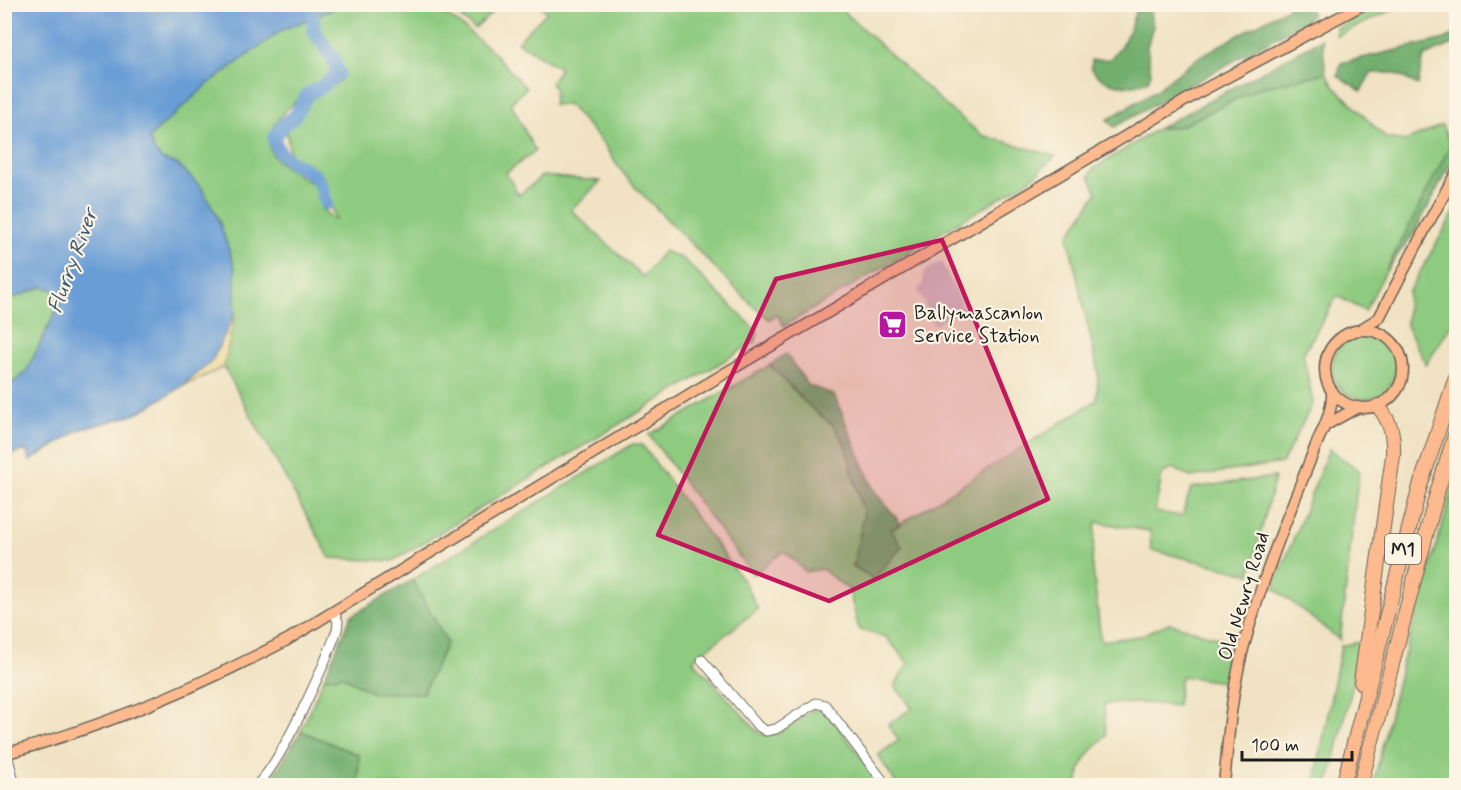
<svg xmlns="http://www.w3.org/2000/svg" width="1461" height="790" font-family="Mynerve,sans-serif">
	<rect width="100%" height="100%" fill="#fcf5e5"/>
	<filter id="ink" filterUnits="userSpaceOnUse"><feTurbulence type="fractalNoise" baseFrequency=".0167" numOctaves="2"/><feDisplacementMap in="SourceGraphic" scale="12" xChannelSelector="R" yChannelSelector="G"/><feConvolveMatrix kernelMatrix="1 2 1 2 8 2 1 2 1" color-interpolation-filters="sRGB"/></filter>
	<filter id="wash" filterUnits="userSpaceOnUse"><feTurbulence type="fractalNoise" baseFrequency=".008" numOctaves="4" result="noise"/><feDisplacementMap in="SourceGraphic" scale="24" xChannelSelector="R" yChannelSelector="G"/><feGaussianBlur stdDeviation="1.35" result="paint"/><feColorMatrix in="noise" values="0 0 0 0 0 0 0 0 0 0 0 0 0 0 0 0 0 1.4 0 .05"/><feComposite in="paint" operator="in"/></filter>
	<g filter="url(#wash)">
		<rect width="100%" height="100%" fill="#f0e2c3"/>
		<path fill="#d1bfbf" d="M 941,261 L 964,308 L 934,325 L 917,289 L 922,286 L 924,272 Z"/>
		<g fill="#8ecb80" stroke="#55744e" stroke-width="1.5">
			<path d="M 5,5 L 306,5 L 311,36 L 331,62 L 334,73 C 313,87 248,128 276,159 C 284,168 304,178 315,185 L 322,209 L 335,220 L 326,183 L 290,154 L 286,129 L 297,121 L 311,99 L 341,80 L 340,64 L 320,32 L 317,5 L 431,5 L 458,23 L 491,50 L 526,88 L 511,103 L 535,151 L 506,173 L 519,195 L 542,176 L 601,181 L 571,210 L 643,277 L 664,251 L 683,259 L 758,332 L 755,342 L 393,561 L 330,558 L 224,367 L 234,316 L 181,387 L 136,414 L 79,430 L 30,461 L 26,450 L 5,456 L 77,327 Z"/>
			<path d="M 445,5 L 500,5 L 475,29 Z"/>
			<path d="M 539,5 L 837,5 L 944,104 L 982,135 L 1055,156 L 1030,180 L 784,326 L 777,315 L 769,319 L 751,304 L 636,188 L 619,168 L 604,144 L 568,104 L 553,105 L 555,90 L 551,83 L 560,68 L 517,42 L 547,12 Z"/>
			<path d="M 1382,5 L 1403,5 L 1336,36 L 1336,28 Z"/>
			<path d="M 1326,73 L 1334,86 L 1386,138 L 1406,141 L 1442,125 L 1451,146 L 1365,311 L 1337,296 L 1303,354 L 1313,403 L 1282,463 L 1190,477 L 1172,468 L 1162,474 L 1155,512 L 1182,516 L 1191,488 L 1275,477 L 1250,574 L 1151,550 L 1150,531 L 1096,522 L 1092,560 L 1101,641 L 1140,636 L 1169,623 L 1229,641 L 1237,654 L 1229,683 L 1181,676 L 1177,706 L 1144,703 L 1104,704 L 1106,736 C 1092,749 1077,764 1078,785 L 897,785 L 878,755 L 899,740 L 888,725 L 912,708 L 895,686 L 908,663 L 886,637 L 859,630 L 849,590 L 822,569 L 806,572 L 784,551 L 753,575 L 649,435 L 770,365 L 810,407 L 833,425 L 845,443 L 864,515 L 853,565 L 891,530 L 1097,400 L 1098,371 L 1068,237 L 1097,193 L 1089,176 L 1093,169 L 1157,129 L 1181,126 L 1259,88 Z"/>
			<path d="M 5,169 L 108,204 L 5,425 Z"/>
			<path d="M 1456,209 L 1456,317 L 1426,365 L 1406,325 L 1408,293 Z"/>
			<circle cx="1364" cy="367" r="32"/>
			<path d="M 633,444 L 642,445 L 744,582 L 758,609 L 693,660 L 760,734 L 779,733 L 817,707 L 823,708 L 883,785 L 358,785 L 359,755 L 301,731 L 324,678 L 343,676 L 373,693 L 447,642 L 412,580 Z"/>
			<path d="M 1329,449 L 1359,470 L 1340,640 L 1274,588 Z"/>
			<path d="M 1456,478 L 1456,785 L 1373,785 L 1402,664 Z"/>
			<path d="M 1359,642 L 1354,680 L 1328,785 L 1314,785 L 1341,646 Z"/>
		</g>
		<g fill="#72af6e" stroke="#476645" stroke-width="1.5">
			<path d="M 1137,5 L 1149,5 L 1153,26 L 1147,47 L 1151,73 L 1148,81 C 1127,89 1106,87 1091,69 L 1092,60 L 1110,59 C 1127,41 1131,28 1137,5 Z"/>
			<path d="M 1293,5 L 1304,5 L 1312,13 L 1306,21 L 1114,127 L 1107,120 L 1158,89 L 1199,57 Z"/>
			<path d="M 1456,33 L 1456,43 L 1424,56 L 1418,85 L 1394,73 L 1371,73 L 1361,91 L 1338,76 L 1341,63 L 1445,39 Z"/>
			<path d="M 1322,39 L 1326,73 L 1259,88 L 1181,126 L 1157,129 Z"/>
			<path d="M 1456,134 L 1456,154 L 1414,233 L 1386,271 Z"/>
			<path d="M 786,354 L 808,385 L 834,395 L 874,490 L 901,524 L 891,530 L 902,547 L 873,579 L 853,566 L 864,515 L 845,443 L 833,425 L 810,407 L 770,365 Z"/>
			<path d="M 412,580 L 447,642 L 423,693 L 373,693 L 343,676 L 324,678 L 351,616 Z"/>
			<path d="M 301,731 L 359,755 L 358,785 L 268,785 Z"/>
		</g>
		<path fill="#eeda9e" stroke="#857b5d" stroke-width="1.5" d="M 235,313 L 224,367 L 181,387 L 212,361 Z"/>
		<path fill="#699dd5" stroke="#425c78" stroke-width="1.5" d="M 5,4 L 343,5 L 282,30 L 207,85 L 149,138 L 155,152 L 162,159 L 177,164 L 201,187 L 218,218 L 235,268 L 235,313 L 212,361 L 181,387 L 136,414 L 79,430 L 30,461 L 26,450 L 5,456 L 5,389 L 26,372 L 65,293 L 42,287 L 5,301 Z"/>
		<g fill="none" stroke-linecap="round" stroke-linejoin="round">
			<path stroke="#699dd5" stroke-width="14" d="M 312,4 L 314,31 L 334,60 L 338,73 L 323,86 L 308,94 L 294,117 L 284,124 L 274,138 C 280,166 306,163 318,180 C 322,186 324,196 326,203"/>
		</g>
	</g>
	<g filter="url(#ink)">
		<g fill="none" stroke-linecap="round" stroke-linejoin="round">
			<defs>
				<g id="minor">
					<path d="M 702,660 L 758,726 L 766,731 L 776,729 L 816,703 L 825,705 L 887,786"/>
					<path d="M 7,754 L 15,786"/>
					<path d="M 255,786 C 279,769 326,661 337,630 L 338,621 L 334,613"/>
				</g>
				<g id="major">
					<path d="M 1361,329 L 1379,318 L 1426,227 L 1456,173"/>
					<circle cx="1364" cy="369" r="39"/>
					<path d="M 1326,425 L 1358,407"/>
					<path d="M 4,754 C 104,727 196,688 287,640 L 690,394 L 1109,146 L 1203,90 L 1364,4"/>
					<path d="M 1224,786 C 1228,740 1231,694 1243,649 C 1262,577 1291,508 1319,438 C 1326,424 1333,408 1332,391"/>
				</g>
				<g id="highway">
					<path d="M 1361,682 L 1393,456 C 1394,435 1391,422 1378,406"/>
					<path d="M 1343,786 L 1420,486 L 1456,377"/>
					<path d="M 1360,786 L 1437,493 L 1456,432"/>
				</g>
			</defs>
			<use href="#minor" stroke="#666156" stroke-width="11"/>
			<use href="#major" stroke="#666156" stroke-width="13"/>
			<use href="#highway" stroke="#666156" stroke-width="16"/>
			<use href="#minor" stroke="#fff" stroke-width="9"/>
			<use href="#major" stroke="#fcba8e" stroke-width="10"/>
			<use href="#highway" stroke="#fcba8e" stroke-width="14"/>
		</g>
	</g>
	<path fill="#c2185b" fill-opacity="0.2" stroke="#c2185b" stroke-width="4.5" stroke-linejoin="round" d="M 942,240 L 1048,499 L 829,601 L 658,535 L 776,279 Z"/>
	<defs>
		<symbol id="supermarket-square" viewBox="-11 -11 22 22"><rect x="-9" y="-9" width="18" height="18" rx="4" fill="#b5179e" stroke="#fcf5e5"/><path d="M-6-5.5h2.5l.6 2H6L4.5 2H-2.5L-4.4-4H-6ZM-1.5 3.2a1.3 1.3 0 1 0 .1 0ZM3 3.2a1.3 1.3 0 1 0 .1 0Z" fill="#fff"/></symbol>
	</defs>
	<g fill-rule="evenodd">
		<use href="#supermarket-square" x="876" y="308" width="33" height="33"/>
	</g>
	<g text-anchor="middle" stroke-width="4.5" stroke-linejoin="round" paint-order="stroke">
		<rect fill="#fcf5e5" stroke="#5f5d58" stroke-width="1.5" x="1385" y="534" width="36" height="30" rx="4.5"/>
		<g font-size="18" font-weight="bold" fill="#1c1c1c">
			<text x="1403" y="555">M1</text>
		</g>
		<g font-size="20" fill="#1c1c1c" stroke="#fcf5e5" text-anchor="start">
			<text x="914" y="319">Ballymascanlon<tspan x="914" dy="23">Service Station</tspan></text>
		</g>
		<g font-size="20" fill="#1c1c1c" stroke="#fcf5e5">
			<text transform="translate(1243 596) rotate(-73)" y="7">Old Newry Road</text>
		</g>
		<g font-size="21" font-style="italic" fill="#3f566f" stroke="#fcf5e5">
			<text transform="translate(72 261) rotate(-70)" y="7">Flurry River</text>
		</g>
	</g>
	<rect width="1461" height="790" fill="none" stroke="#fcf5e5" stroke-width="24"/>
	<path d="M1242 751v9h110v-9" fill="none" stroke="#1c1c1c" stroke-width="3"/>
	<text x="1251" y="751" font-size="18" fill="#1c1c1c" stroke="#fcf5e5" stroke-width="4.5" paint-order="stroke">100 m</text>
</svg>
